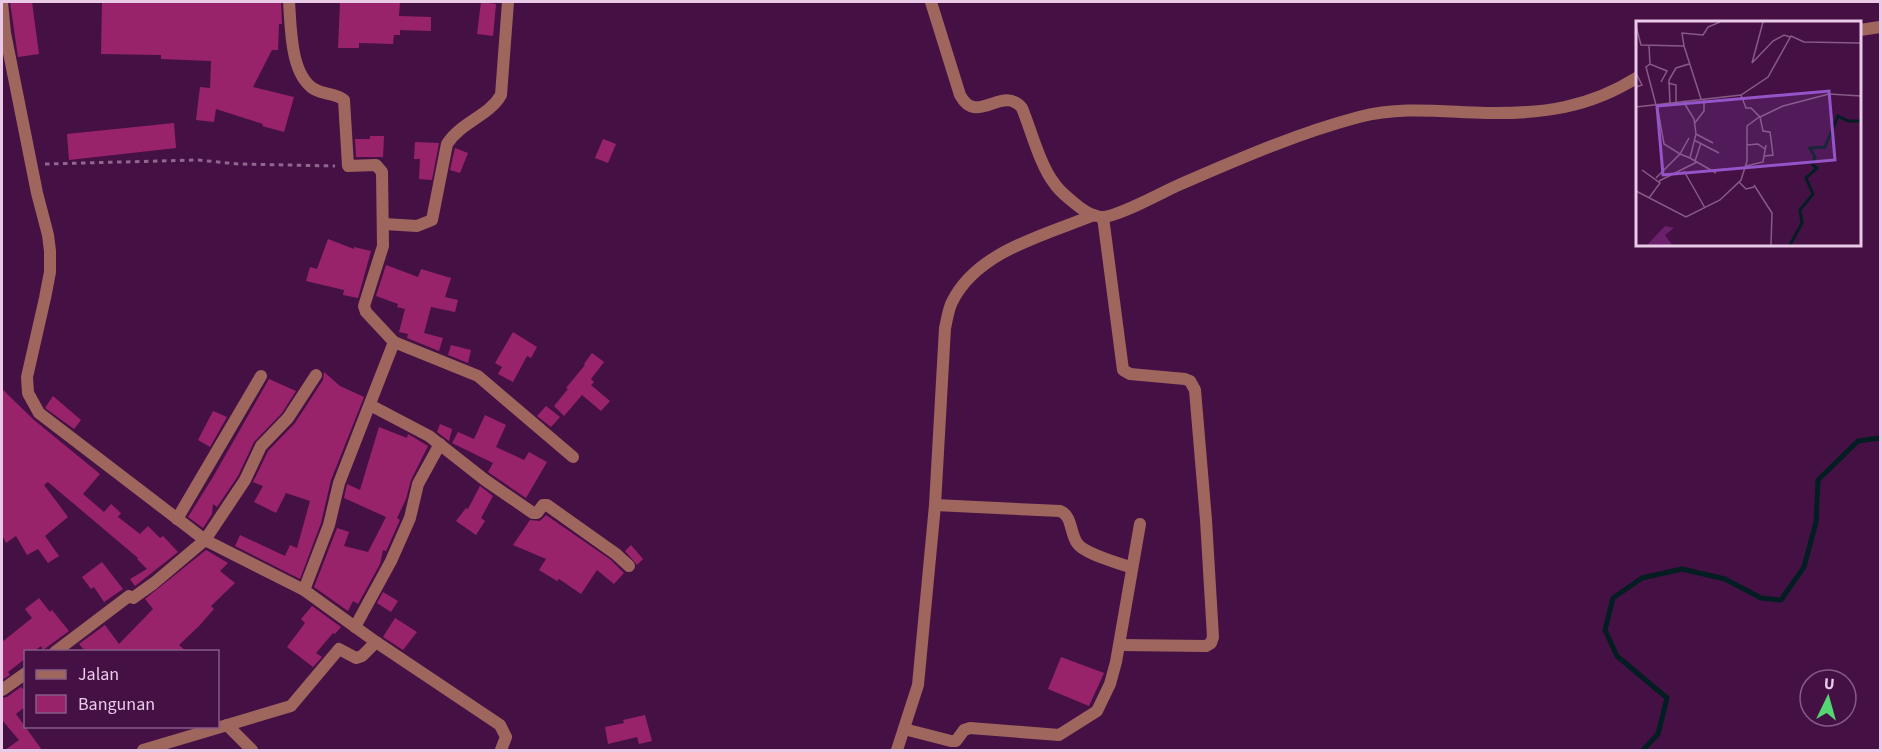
<svg xmlns="http://www.w3.org/2000/svg" width="1882" height="752" font-family="'Source Sans 3',sans-serif">
	<rect width="100%" height="100%" fill="#451145"/>
	<g fill="none" stroke-linecap="round" stroke-linejoin="round">
		<path stroke="#031e22" stroke-width="5" d="M 1643,750 L 1658,734 L 1667,698 L 1617,656 L 1605,630 L 1613,598 L 1642,578 L 1682,569 L 1725,579 L 1761,598 L 1781,600 L 1804,567 L 1816,522 L 1818,480 L 1858,441 L 1880,438"/>
	</g>
	<g fill="#99236b">
		<path d="M 10,2 L 32,2 L 39,54 L 18,57 Z"/>
		<path d="M 102,2 L 281,2 L 282,24 L 279,24 L 278,50 L 272,50 L 253,87 L 294,97 L 284,132 L 262,126 L 263,124 L 216,109 L 214,122 L 196,120 L 200,87 L 210,88 L 211,61 L 161,59 L 161,55 L 101,54 Z"/>
		<path d="M 340,2 L 400,2 L 399,16 L 431,17 L 431,31 L 400,30 L 400,35 L 394,35 L 393,44 L 359,43 L 359,48 L 338,48 Z"/>
		<path d="M 481,2 L 496,4 L 493,36 L 477,34 Z"/>
		<path d="M 174,123 L 176,148 L 69,160 L 67,134 Z"/>
		<path d="M 370,136 L 384,136 L 383,157 L 356,157 L 355,139 L 370,139 Z"/>
		<path d="M 603,139 L 616,144 L 608,163 L 595,158 Z"/>
		<path d="M 415,142 L 439,143 L 432,180 L 419,179 L 420,159 L 414,159 Z"/>
		<path d="M 455,148 L 468,153 L 460,173 L 450,170 Z"/>
		<path d="M 328,239 L 354,249 L 354,247 L 371,251 L 358,298 L 343,295 L 344,290 L 306,281 L 310,267 L 317,269 Z"/>
		<path d="M 386,265 L 418,277 L 421,269 L 451,278 L 445,297 L 458,300 L 455,312 L 431,307 L 424,333 L 443,338 L 439,351 L 407,338 L 408,334 L 399,332 L 405,309 L 397,307 L 398,304 L 376,296 Z"/>
		<path d="M 513,332 L 537,347 L 531,358 L 527,356 L 513,382 L 498,374 L 502,367 L 495,363 Z"/>
		<path d="M 451,345 L 471,350 L 468,363 L 448,355 Z"/>
		<path d="M 592,353 L 604,362 L 591,379 L 594,382 L 591,385 L 610,401 L 601,411 L 582,395 L 564,416 L 554,406 L 568,389 L 566,388 L 585,365 L 584,364 Z"/>
		<path d="M 324,372 L 340,386 L 364,397 L 331,480 L 321,523 L 300,579 L 235,546 L 240,535 L 285,556 L 290,545 L 297,548 L 310,501 L 286,493 L 276,513 L 254,502 L 263,486 L 253,482 L 268,451 L 295,423 L 323,380 Z"/>
		<path d="M 269,379 L 296,391 L 282,413 L 254,442 L 238,476 L 217,507 L 213,504 L 212,514 L 203,528 L 188,517 L 213,477 Z"/>
		<path d="M 2,389 L 34,420 L 100,474 L 83,494 L 104,512 L 111,504 L 121,513 L 118,517 L 140,534 L 148,526 L 160,538 L 163,536 L 178,552 L 135,586 L 130,579 L 147,569 L 137,559 L 138,558 L 48,482 L 44,485 L 68,517 L 45,536 L 59,556 L 48,563 L 38,549 L 27,555 L 16,536 L 6,543 L 2,535 Z"/>
		<path d="M 53,396 L 81,420 L 74,429 L 45,408 Z"/>
		<path d="M 546,406 L 560,417 L 551,427 L 537,416 Z"/>
		<path d="M 213,411 L 227,417 L 210,447 L 198,440 Z"/>
		<path d="M 485,415 L 506,425 L 496,447 L 524,460 L 529,452 L 547,462 L 526,498 L 488,472 L 493,463 L 452,443 L 458,432 L 474,439 Z"/>
		<path d="M 440,424 L 452,429 L 449,441 L 437,432 Z"/>
		<path d="M 379,427 L 407,438 L 408,434 L 428,446 L 411,480 L 406,499 L 397,518 L 400,520 L 386,551 L 383,550 L 380,564 L 358,604 L 353,601 L 348,611 L 314,587 L 337,528 L 349,532 L 344,546 L 368,552 L 386,517 L 344,498 L 347,484 L 360,490 Z"/>
		<path d="M 480,486 L 493,496 L 481,518 L 485,521 L 476,535 L 456,521 L 466,508 L 468,509 Z"/>
		<path d="M 546,515 L 611,560 L 624,573 L 614,584 L 597,570 L 581,594 L 559,579 L 557,581 L 539,570 L 546,559 L 513,545 L 530,520 L 540,521 Z"/>
		<path d="M 631,545 L 643,559 L 637,565 L 625,551 Z"/>
		<path d="M 206,550 L 228,563 L 220,571 L 235,583 L 211,606 L 214,609 L 199,626 L 179,645 L 186,651 L 85,651 L 79,644 L 105,625 L 119,644 L 153,609 L 145,599 Z"/>
		<path d="M 102,562 L 123,589 L 104,602 L 94,587 L 91,589 L 82,577 Z"/>
		<path d="M 383,592 L 398,601 L 391,612 L 377,603 Z"/>
		<path d="M 39,598 L 50,612 L 52,610 L 69,631 L 43,650 L 41,646 L 34,651 L 26,651 L 26,658 L 8,672 L 10,675 L 2,680 L 2,642 L 32,618 L 25,609 Z"/>
		<path d="M 312,606 L 341,627 L 335,634 L 333,633 L 316,653 L 322,657 L 313,667 L 287,647 L 305,623 L 301,619 Z"/>
		<path d="M 395,618 L 417,632 L 403,650 L 383,637 Z"/>
		<path d="M 1061,657 L 1104,673 L 1089,706 L 1048,689 Z"/>
		<path d="M 21,687 L 26,692 L 26,706 L 16,714 L 42,750 L 5,750 L 19,740 L 2,720 L 2,698 L 7,697 Z"/>
		<path d="M 645,715 L 652,741 L 639,744 L 637,737 L 608,744 L 605,727 L 624,723 L 623,720 Z"/>
	</g>
	<g fill="none" stroke-linecap="round" stroke-linejoin="round">
		<path stroke="#916790" stroke-width="3" stroke-dasharray="4.5 4.5" stroke-linecap="butt" d="M 45,164 L 198,160 L 238,164 L 335,166"/>
		<g stroke="#9f665e" stroke-width="12">
			<path d="M 2,2 L 5,33 L 37,193 L 48,235 L 50,251 L 50,272 L 45,298 L 27,377 L 28,393 L 39,413 L 205,540 L 245,480 L 261,446 L 288,418 L 316,375"/>
			<path d="M 1103,217 L 1123,370 L 1130,374 L 1185,379 L 1190,381 L 1195,390 L 1206,520 L 1213,637 L 1211,643 L 1206,646 L 1120,645"/>
			<path d="M 384,224 L 417,226 L 432,220 L 447,144 C 461,122 489,116 501,95 L 508,2"/>
			<path d="M 394,342 L 478,376 L 573,457"/>
			<path d="M 370,405 L 429,436 L 485,480 L 533,513 L 537,513 L 543,505 L 547,505 L 616,554 L 629,566"/>
			<path d="M 935,505 L 1060,511 C 1072,515 1070,533 1077,543 C 1084,554 1119,563 1132,568"/>
			<path d="M 177,519 L 261,376"/>
			<path d="M 304,590 L 376,642 L 500,725 L 506,737 L 501,750"/>
			<path d="M 355,627 L 391,561 L 410,518 L 418,484 L 440,444"/>
			<path d="M 55,652 L 129,596 L 133,598 L 154,583 L 205,540 L 304,590 L 329,525 L 339,483 L 394,342 L 366,312 L 364,306 L 383,246 L 382,172 L 376,165 L 348,166 L 344,100 C 336,93 324,95 314,89 C 290,74 291,27 289,2"/>
			<path d="M 2,690 L 26,673"/>
			<path d="M 227,725 L 252,750"/>
			<path d="M 904,729 L 951,741 L 956,741 L 964,730 L 970,728 L 1059,735 L 1097,711 L 1110,684 L 1116,662 L 1140,524"/>
			<path d="M 143,750 L 291,706 L 339,649 L 356,658 L 362,656 L 376,642"/>
			<path d="M 897,750 L 918,685 L 935,505 L 945,328 C 947,320 948,310 952,302 C 977,251 1045,235 1094,215"/>
		</g>
		<g stroke="#9f665e" stroke-width="12">
			<path d="M 931,2 L 960,95 C 977,127 1002,84 1022,108 C 1031,130 1040,165 1054,183 C 1059,191 1066,196 1073,202 C 1081,209 1090,216 1101,217 C 1117,218 1164,191 1181,184 C 1239,159 1298,133 1359,117 C 1401,106 1443,112 1486,113 C 1542,114 1589,108 1638,77"/>
			<path d="M 1860,30 L 1880,27"/>
		</g>
	</g>
	<g transform="translate(1636 21)">
		<rect width="225" height="225" fill="#451145"/>
		<path d="M 29,205 L 38,207 L 29,214 L 36,224 L 11,224 Z" fill="#6b206b"/>
		<path fill="none" stroke="#031e22" stroke-width="3" d="M 154,224 L 166,202 L 164,189 L 177,173 L 170,157 L 181,147 L 176,143 L 179,136 L 174,127 L 189,126 L 202,95 L 212,100 L 225,100"/>
		<path fill="none" stroke="#875b86" stroke-width="1.5" d="M 127,1 L 116,42 L 137,20 L 148,14 L 154,16M 0,5 L 5,24 L 48,25 L 65,78M 13,25 L 14,43M 48,25 L 46,12 L 67,14 L 72,6 L 84,1M 0,52 L 6,64 L 0,66M 32,62 L 40,64 L 40,81M 105,74 L 110,87 L 115,87 L 124,96 L 147,85 L 193,73 L 225,75M 34,82 L 33,59 L 40,47 L 53,43M 20,84 L 10,46 L 14,43 L 31,50 L 25,61M 21,84 L 28,123 L 44,133 L 53,117M 0,86 L 105,74 L 132,56 L 155,15 L 168,21 L 225,22M 124,96 L 127,110 L 134,111 L 137,134 L 129,135M 58,103 L 68,90 L 68,79M 60,113 L 77,122M 58,119 L 83,132M 111,124 L 122,123 L 129,128M 54,137 L 80,152M 59,140 L 65,122M 110,145 L 127,141 L 130,124M 6,149 L 24,162 L 13,177M 48,150 L 69,187M 20,157 L 44,133 L 54,137 L 60,113 L 58,98 L 47,80M 23,160 L 61,141M 103,161 L 110,168 L 118,166M 118,164 L 136,192 L 135,224M 0,170 L 50,196 L 84,179 L 105,159 L 111,140 L 111,105 L 123,96"/>
		<path fill="#9654c9" fill-opacity="0.15" stroke="#9654c9" stroke-width="3" d="M 193,70 L 199,139 L 27,154 L 21,85 Z"/>
		<rect width="225" height="225" fill="none" stroke="#e9cae7" stroke-width="3"/>
	</g>
	<rect width="1882" height="752" fill="none" stroke="#e9cae7" stroke-width="6"/>
	<rect x="24" y="650" width="195" height="78" fill="#451145" stroke="#875b86" stroke-width="1.5"/>
	<rect x="36" y="670" width="30" height="9" fill="#9f665e" stroke="#875b86" stroke-width="1.5"/>
	<text x="78" y="680" font-size="18" fill="#e9cae7">Jalan</text>
	<rect x="36" y="695" width="30" height="18" fill="#99236b" stroke="#875b86" stroke-width="1.5"/>
	<text x="78" y="710" font-size="18" fill="#e9cae7">Bangunan</text>
	<g transform="translate(1828 698) rotate(5)"><circle r="28" fill="#451145" stroke="#875b86" stroke-width="1.5"/>
	<path d="M0-4.5L10 22L0 15L-10 22Z" fill="#54d672"/>
	<text y="-9" font-size="16" font-weight="bold" text-anchor="middle" fill="#e9cae7">U</text>
	</g>
</svg>
